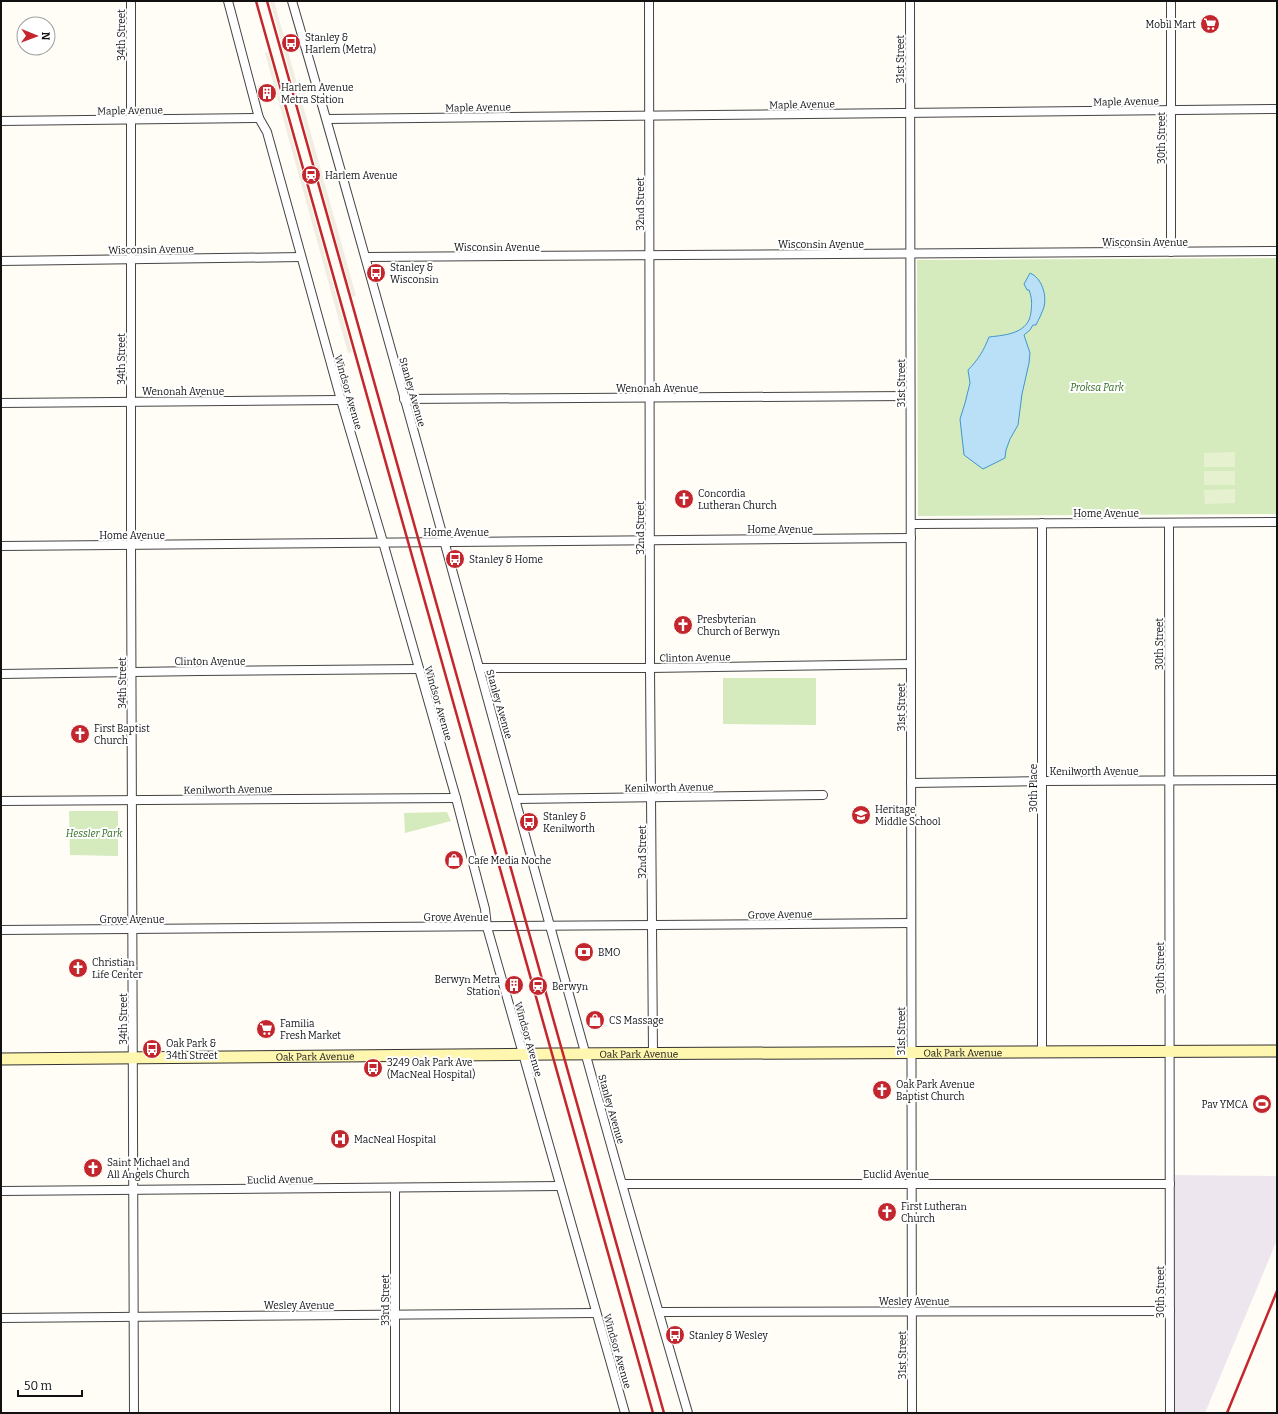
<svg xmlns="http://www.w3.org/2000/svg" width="1278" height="1414" font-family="Bitter,serif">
	<rect width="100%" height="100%" fill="#fffdf5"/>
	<path fill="#eee6ef" d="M 1172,1175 L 1277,1176 L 1277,1240 L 1205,1413 L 1173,1413 Z"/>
	<g fill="#d5ebbd">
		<path d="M 1277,258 L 1277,514 L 918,516 L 917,260 Z"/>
		<path d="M 723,678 L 816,678 L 816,725 L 723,724 Z"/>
		<path d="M 69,811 L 118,811 L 118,856 L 70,855 Z"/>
		<path d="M 447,812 L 451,821 L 405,833 L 404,813 Z"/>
	</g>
	<g fill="#e6f2cf">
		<path d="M 1235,452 L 1235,467 L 1204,467 L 1204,453 Z"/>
		<rect x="1204" y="471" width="31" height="14"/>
		<path d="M 1235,489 L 1235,503 L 1205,504 L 1204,490 Z"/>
	</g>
	<g fill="#f1ede2">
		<path d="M 270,1 L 274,1 L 356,296 L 352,297 Z"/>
		<path d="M 268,52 L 352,352 L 348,353 L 265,53 Z"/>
	</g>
	<path fill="#b9e0f7" stroke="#3f96cf" d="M 1030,273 C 1042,278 1047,295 1044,307 C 1042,313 1039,319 1036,325 L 1033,325 L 1030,330 L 1024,335 L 1030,353 L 1029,363 L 1022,394 L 1018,425 L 1010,439 L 1006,450 L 1005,458 L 983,469 L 964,455 L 960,419 L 965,403 L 970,383 L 968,370 C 978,360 984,350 989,337 C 1007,335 1029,333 1031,312 C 1032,304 1032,298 1029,290 L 1027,290 L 1024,284 Z"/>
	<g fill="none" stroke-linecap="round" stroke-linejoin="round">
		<defs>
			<g id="street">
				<path d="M 131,1 L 131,545 L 134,1413"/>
				<path d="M 228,1 L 259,118 L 267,132 L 341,400 L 383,542 L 456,798 L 485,909 L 487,927 L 625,1413"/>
				<path d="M 292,1 C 394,350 487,701 585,1052 C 618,1172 653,1293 688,1413"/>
				<path d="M 649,1 L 650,668 L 653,1054"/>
				<path d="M 910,1 L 912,1413"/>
				<path d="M 327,119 L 1277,109"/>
				<path d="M 1,121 L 259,118"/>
				<path d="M 1171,252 L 1171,1"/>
				<path d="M 366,257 L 1277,251"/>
				<path d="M 1,261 L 301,257"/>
				<path d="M 404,399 L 910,396"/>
				<path d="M 1,403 L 341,400"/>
				<path d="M 1042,523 L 1042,1052"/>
				<path d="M 1169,523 L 1170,1413"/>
				<path d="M 911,524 L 1277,522"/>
				<path d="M 1,546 L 911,538"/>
				<path d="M 479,668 L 650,668 L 911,664"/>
				<path d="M 1,674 L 199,671 L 419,669"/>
				<path d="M 911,783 L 1043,781 L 1277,780"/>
				<path d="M 516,799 L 823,795"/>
				<path d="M 1,801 L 456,798"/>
				<path d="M 1,930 L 911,923"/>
				<path d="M 623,1184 L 1170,1184"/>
				<path d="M 395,1188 L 395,1413"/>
				<path d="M 1,1191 L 560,1186"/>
				<path d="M 659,1312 L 1170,1311"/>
				<path d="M 1,1318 L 596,1313"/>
			</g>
			<g id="secondary">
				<path id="s1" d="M 1,1059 L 552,1054 L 1277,1051"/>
			</g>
		</defs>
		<use href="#street" stroke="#444" stroke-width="10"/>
		<use href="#secondary" stroke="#333" stroke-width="13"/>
		<use href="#street" stroke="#fff" stroke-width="8"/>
		<use href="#secondary" stroke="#fff6b0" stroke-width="11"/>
		<g stroke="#c4262e" stroke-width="2.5">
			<path d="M 256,1 L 653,1413"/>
			<path d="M 267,1 L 664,1413"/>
			<path d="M 1227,1413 L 1277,1291"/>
		</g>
	</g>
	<defs>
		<symbol id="supermarket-disc" viewBox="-11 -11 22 22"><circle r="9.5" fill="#c4262e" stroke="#fff"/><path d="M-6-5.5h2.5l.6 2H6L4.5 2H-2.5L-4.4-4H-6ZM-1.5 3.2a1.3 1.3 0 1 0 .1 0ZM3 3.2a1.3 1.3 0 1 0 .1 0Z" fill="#fff"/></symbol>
		<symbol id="bus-disc" viewBox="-11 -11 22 22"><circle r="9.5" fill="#c4262e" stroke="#fff"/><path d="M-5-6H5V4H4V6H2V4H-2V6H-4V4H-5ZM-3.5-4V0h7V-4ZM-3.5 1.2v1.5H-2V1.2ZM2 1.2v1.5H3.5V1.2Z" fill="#fff"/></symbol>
		<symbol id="building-disc" viewBox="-11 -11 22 22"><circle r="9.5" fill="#c4262e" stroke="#fff"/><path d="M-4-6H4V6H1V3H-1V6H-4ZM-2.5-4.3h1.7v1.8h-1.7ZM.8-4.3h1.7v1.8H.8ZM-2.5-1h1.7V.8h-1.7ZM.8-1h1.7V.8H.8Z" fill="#fff"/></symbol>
		<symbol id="station-disc" viewBox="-11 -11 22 22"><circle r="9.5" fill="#c4262e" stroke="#fff"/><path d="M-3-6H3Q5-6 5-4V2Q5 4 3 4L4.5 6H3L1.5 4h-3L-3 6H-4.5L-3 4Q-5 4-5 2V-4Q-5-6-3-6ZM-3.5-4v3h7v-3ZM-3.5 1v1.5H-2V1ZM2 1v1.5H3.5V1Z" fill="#fff"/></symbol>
		<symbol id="church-disc" viewBox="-11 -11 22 22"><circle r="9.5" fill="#c4262e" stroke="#fff"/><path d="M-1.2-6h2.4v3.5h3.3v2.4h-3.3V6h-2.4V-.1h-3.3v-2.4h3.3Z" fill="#fff"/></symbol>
		<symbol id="school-disc" viewBox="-11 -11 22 22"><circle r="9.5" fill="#c4262e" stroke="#fff"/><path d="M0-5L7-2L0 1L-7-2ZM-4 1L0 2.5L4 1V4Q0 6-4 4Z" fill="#fff"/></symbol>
		<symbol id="shop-disc" viewBox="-11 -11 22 22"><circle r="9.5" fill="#c4262e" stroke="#fff"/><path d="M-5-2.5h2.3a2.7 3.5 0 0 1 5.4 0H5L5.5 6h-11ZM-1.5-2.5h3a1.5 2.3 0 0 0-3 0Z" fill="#fff"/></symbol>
		<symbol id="bank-disc" viewBox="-11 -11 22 22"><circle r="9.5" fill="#c4262e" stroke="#fff"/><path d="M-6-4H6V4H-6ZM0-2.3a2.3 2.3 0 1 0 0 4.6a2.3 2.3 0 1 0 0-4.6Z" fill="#fff"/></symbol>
		<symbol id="stadium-disc" viewBox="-11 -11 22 22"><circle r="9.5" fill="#c4262e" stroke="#fff"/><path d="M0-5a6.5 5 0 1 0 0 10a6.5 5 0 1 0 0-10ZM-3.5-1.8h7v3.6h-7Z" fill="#fff"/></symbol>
		<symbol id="hospital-disc" viewBox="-11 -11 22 22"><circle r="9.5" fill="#c4262e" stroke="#fff"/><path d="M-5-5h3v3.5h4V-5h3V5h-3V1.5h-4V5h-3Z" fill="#fff"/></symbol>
	</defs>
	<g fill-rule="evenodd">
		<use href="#supermarket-disc" x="1199" y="13" width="22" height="22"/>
		<use href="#bus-disc" x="280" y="32" width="22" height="22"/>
		<use href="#building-disc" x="256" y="82" width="22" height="22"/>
		<use href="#station-disc" x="300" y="164" width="22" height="22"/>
		<use href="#bus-disc" x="365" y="262" width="22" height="22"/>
		<use href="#church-disc" x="673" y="488" width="22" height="22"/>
		<use href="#bus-disc" x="444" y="548" width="22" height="22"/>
		<use href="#church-disc" x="672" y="614" width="22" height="22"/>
		<use href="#church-disc" x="69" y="723" width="22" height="22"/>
		<use href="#school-disc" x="850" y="804" width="22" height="22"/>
		<use href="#bus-disc" x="518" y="811" width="22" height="22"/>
		<use href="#shop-disc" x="443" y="849" width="22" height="22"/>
		<use href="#bank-disc" x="573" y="941" width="22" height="22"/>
		<use href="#church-disc" x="67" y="957" width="22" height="22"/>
		<use href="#building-disc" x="503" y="974" width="22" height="22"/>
		<use href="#station-disc" x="527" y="975" width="22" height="22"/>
		<use href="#shop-disc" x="584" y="1009" width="22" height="22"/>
		<use href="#supermarket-disc" x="255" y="1018" width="22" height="22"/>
		<use href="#bus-disc" x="141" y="1038" width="22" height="22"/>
		<use href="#bus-disc" x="362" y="1057" width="22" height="22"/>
		<use href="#church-disc" x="871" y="1079" width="22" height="22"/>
		<use href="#stadium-disc" x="1251" y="1093" width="22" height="22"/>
		<use href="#hospital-disc" x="329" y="1128" width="22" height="22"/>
		<use href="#church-disc" x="82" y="1157" width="22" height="22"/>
		<use href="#church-disc" x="876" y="1201" width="22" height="22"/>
		<use href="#bus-disc" x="664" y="1324" width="22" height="22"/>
	</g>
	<g text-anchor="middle" stroke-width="4" stroke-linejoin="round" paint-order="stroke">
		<g font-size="10" fill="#111" stroke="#fff" text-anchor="start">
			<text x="1196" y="28" text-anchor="end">Mobil Mart</text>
			<text x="305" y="41">Stanley &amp;<tspan x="305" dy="12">Harlem (Metra)</tspan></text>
			<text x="281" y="91">Harlem Avenue<tspan x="281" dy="12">Metra Station</tspan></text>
			<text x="325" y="179">Harlem Avenue</text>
			<text x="390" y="271">Stanley &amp;<tspan x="390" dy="12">Wisconsin</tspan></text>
			<text x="698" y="497">Concordia<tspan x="698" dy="12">Lutheran Church</tspan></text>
			<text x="469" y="563">Stanley &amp; Home</text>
			<text x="697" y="623">Presbyterian<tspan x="697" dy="12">Church of Berwyn</tspan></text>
			<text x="94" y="732">First Baptist<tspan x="94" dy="12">Church</tspan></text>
			<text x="875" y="813">Heritage<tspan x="875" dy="12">Middle School</tspan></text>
			<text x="543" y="820">Stanley &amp;<tspan x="543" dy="12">Kenilworth</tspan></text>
			<text x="468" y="864">Cafe Media Noche</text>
			<text x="598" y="956">BMO</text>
			<text x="92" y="966">Christian<tspan x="92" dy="12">Life Center</tspan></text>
			<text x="500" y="983" text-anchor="end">Berwyn Metra<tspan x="500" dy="12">Station</tspan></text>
			<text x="552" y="990">Berwyn</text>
			<text x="609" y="1024">CS Massage</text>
			<text x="280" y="1027">Familia<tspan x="280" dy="12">Fresh Market</tspan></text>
			<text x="166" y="1047">Oak Park &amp;<tspan x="166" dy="12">34th Street</tspan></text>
			<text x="387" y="1066">3249 Oak Park Ave<tspan x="387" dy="12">(MacNeal Hospital)</tspan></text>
			<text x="896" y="1088">Oak Park Avenue<tspan x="896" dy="12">Baptist Church</tspan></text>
			<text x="1248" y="1108" text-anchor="end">Pav YMCA</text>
			<text x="354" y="1143">MacNeal Hospital</text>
			<text x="107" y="1166">Saint Michael and<tspan x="107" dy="12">All Angels Church</tspan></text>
			<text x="901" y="1210">First Lutheran<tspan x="901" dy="12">Church</tspan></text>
			<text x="689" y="1339">Stanley &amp; Wesley</text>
		</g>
		<g font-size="10" fill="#111" stroke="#fff">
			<text transform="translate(121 35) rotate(-90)" y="4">34th Street</text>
			<text transform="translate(900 59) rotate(-90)" y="4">31st Street</text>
			<text transform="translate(1126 101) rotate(-1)" y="4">Maple Avenue</text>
			<text transform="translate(802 104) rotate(-1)" y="4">Maple Avenue</text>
			<text transform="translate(478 107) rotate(-1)" y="4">Maple Avenue</text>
			<text transform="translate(130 110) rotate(-1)" y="4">Maple Avenue</text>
			<text transform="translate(1161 138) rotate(-90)" y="4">30th Street</text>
			<text transform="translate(640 204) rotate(-90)" y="4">32nd Street</text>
			<text x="1145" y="246">Wisconsin Avenue</text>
			<text x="821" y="248">Wisconsin Avenue</text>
			<text x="497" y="251">Wisconsin Avenue</text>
			<text transform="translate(151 249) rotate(-1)" y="4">Wisconsin Avenue</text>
			<text transform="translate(121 359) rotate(-90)" y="4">34th Street</text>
			<text transform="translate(901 383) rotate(-90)" y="4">31st Street</text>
			<text x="657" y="392">Wenonah Avenue</text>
			<text x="183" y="395">Wenonah Avenue</text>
			<text transform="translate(349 392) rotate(74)" y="4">Windsor Avenue</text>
			<text transform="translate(413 392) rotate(74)" y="4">Stanley Avenue</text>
			<text x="1106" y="517">Home Avenue</text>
			<text transform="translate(640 528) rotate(-90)" y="4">32nd Street</text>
			<text x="780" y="533">Home Avenue</text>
			<text x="456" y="536">Home Avenue</text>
			<text x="132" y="539">Home Avenue</text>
			<text transform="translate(1159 644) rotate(-90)" y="4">30th Street</text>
			<text transform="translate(695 657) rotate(-1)" y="4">Clinton Avenue</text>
			<text x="210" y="665">Clinton Avenue</text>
			<text transform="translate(122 683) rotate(-90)" y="4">34th Street</text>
			<text transform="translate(439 703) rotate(74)" y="4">Windsor Avenue</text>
			<text transform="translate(500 704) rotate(74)" y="4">Stanley Avenue</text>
			<text transform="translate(901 707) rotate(-90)" y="4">31st Street</text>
			<text x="1094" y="775">Kenilworth Avenue</text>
			<text transform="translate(669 787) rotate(-1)" y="4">Kenilworth Avenue</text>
			<text transform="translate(1033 788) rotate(-90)" y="4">30th Place</text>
			<text transform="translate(228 789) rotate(-1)" y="4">Kenilworth Avenue</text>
			<text transform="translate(642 852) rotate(-90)" y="4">32nd Street</text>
			<text transform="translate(780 914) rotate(-1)" y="4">Grove Avenue</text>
			<text x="456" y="921">Grove Avenue</text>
			<text x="132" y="923">Grove Avenue</text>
			<text transform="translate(1160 968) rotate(-90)" y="4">30th Street</text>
			<text transform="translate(123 1019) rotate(-90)" y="4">34th Street</text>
			<text transform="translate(901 1031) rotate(-90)" y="4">31st Street</text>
			<text transform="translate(529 1039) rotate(74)" y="4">Windsor Avenue</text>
			<text dy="4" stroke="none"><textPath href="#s1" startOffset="962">Oak Park Avenue</textPath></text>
			<text dy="4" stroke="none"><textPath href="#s1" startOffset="638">Oak Park Avenue</textPath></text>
			<text dy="4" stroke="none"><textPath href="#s1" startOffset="314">Oak Park Avenue</textPath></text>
			<text transform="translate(612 1109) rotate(74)" y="4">Stanley Avenue</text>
			<text x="896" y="1178">Euclid Avenue</text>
			<text transform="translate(280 1179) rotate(-1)" y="4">Euclid Avenue</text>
			<text transform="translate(1160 1292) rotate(-90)" y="4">30th Street</text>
			<text transform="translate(385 1300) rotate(-90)" y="4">33rd Street</text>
			<text x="914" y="1305">Wesley Avenue</text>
			<text x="299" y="1309">Wesley Avenue</text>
			<text transform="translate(618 1351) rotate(74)" y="4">Windsor Avenue</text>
			<text transform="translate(902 1355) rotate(-90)" y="4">31st Street</text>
		</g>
		<g font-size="10" font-style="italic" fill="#2f6b1f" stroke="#fff">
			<text x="1097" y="391">Proksa Park</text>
			<text x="94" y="837">Hessler Park</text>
		</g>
	</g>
	<rect width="1278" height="1414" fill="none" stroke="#111111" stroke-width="4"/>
	<g transform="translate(36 36) rotate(91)"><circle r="19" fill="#ffffff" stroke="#a0a0a0"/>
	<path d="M0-3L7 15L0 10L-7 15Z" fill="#c4262e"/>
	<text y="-6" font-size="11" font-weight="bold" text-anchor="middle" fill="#111111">N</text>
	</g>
	<path d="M18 1390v6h64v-6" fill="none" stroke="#111111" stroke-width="2"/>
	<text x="24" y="1390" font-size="12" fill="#111111" stroke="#ffffff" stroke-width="3" paint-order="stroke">50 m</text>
</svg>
